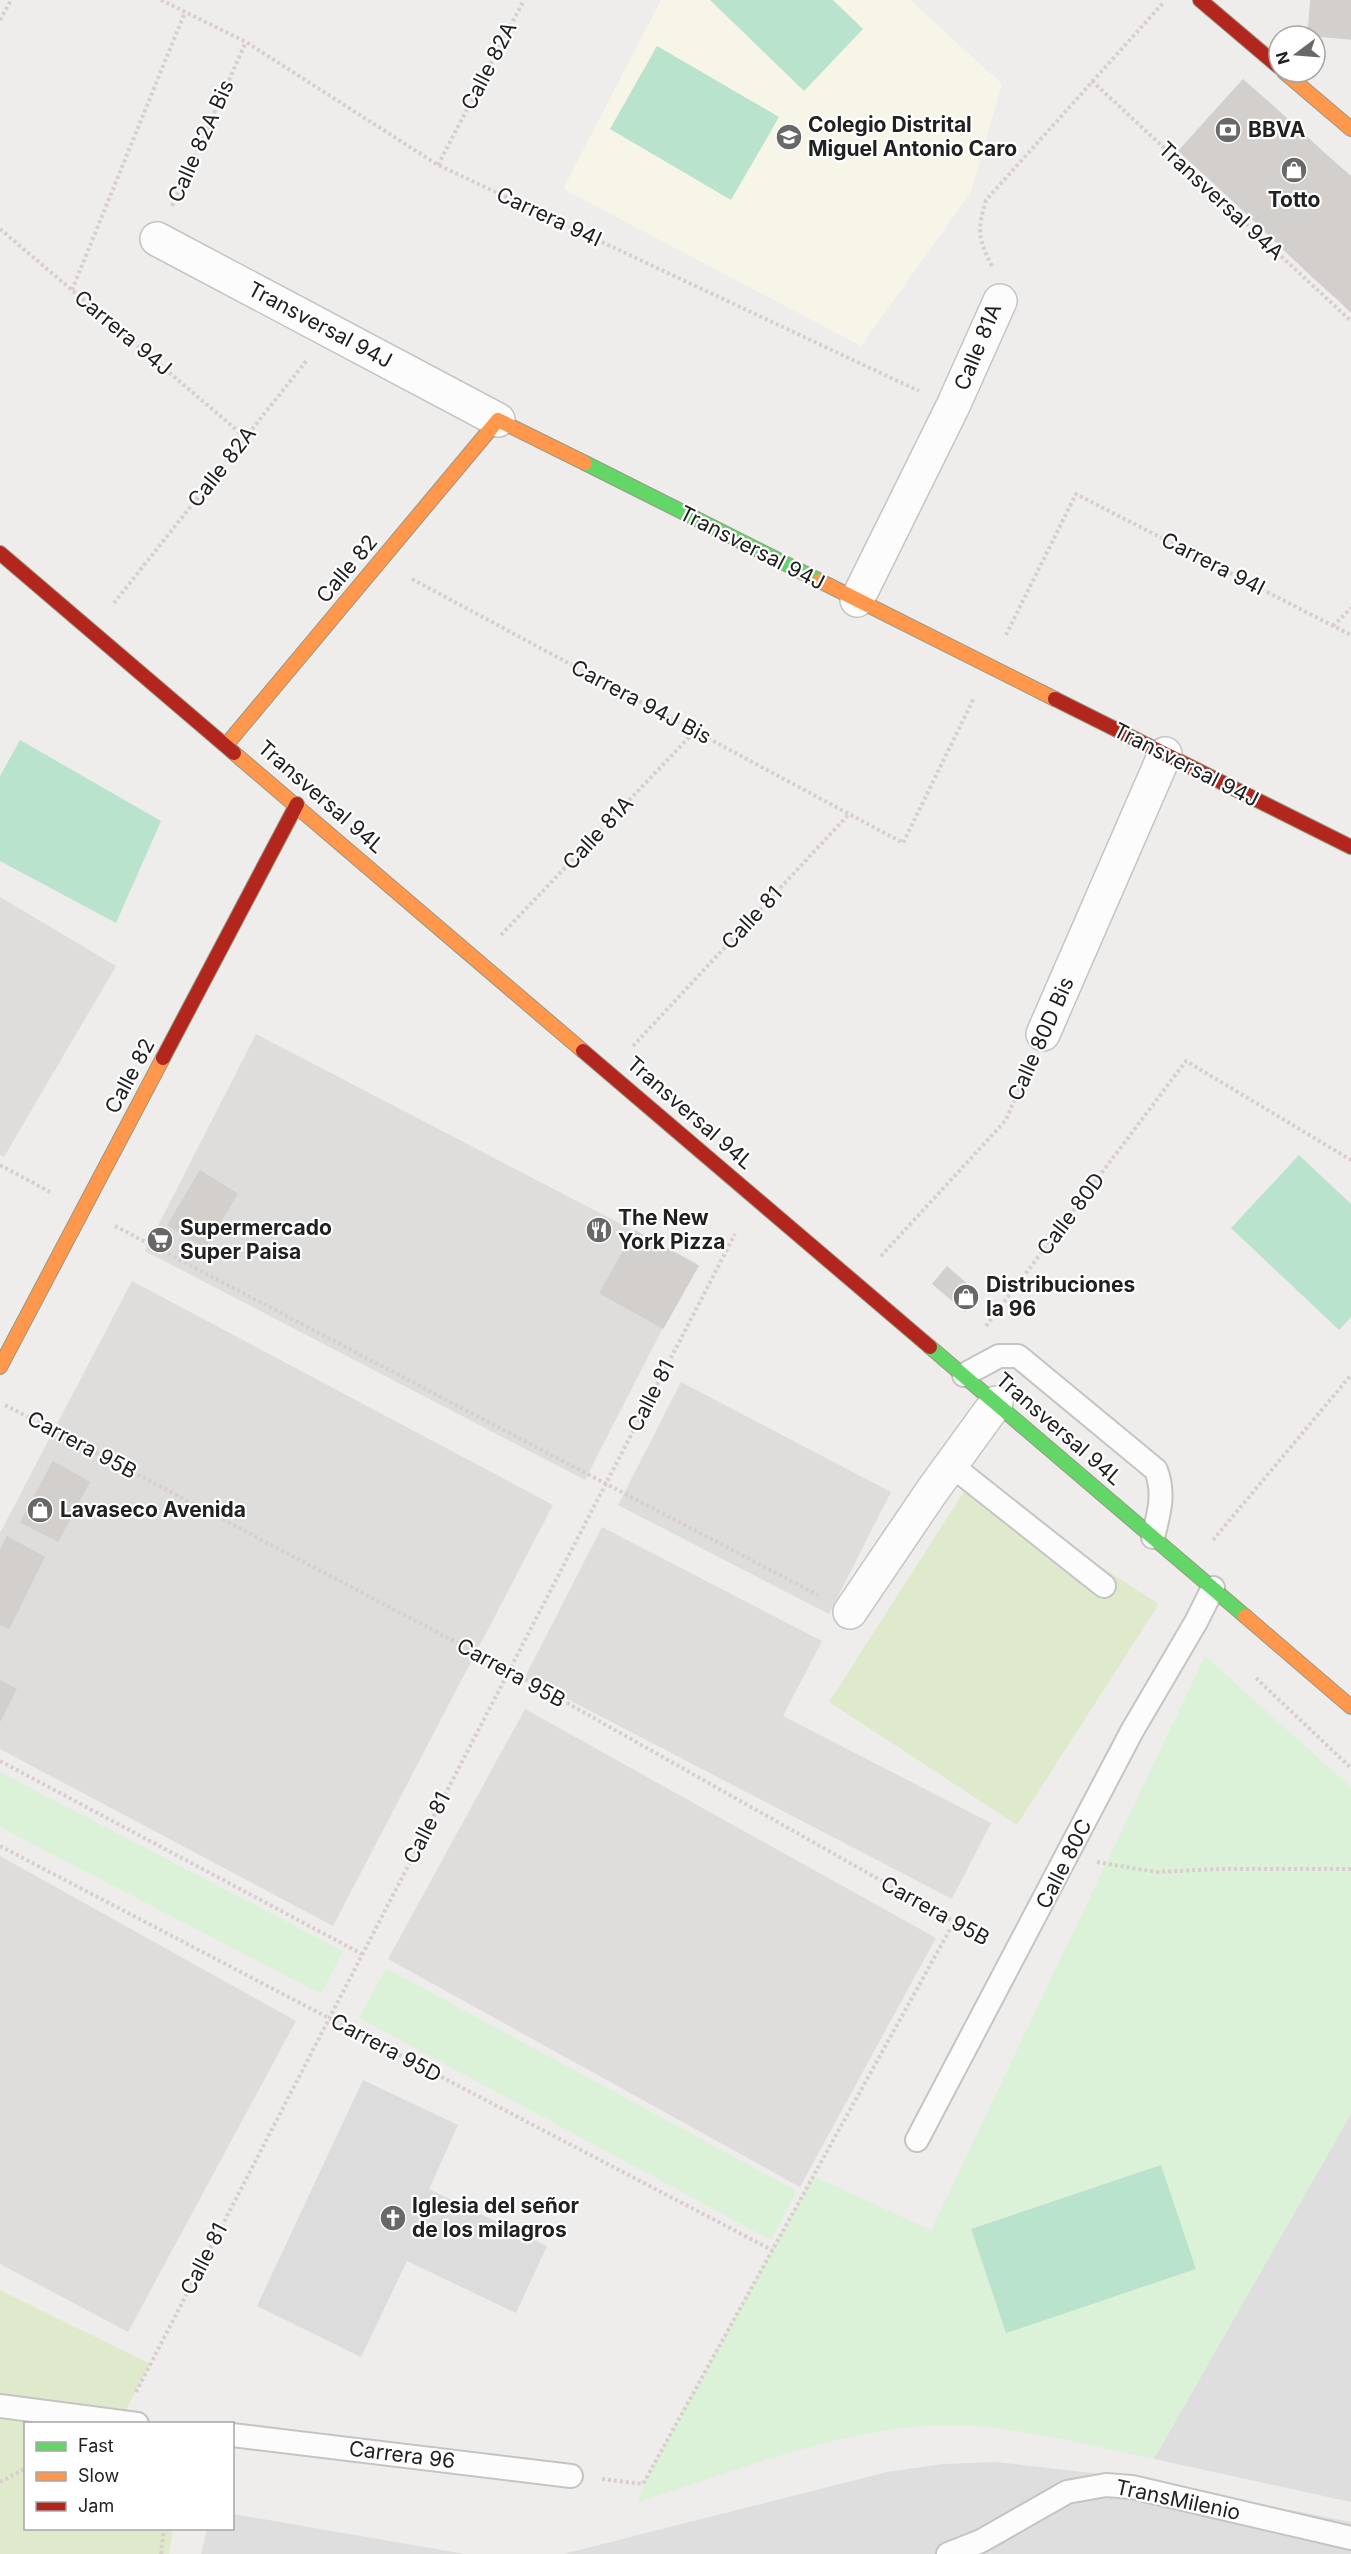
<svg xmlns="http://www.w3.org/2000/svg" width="1351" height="2554" font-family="Inter,sans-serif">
	<rect width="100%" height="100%" fill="#efedeb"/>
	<g fill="#dedddc">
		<path d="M 0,897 L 116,966 L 4,1157 L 0,1155 Z"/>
		<path d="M 256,1034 L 696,1263 L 585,1480 L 145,1251 Z"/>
		<path d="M 132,1281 L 553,1505 L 333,1926 L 0,1749 L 0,1533 Z"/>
		<path d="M 681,1382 L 891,1492 L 829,1614 L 618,1505 Z"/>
		<path d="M 602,1527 L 822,1641 L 783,1716 L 991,1823 L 952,1899 L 525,1677 Z"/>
		<path d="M 525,1709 L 936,1938 L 800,2187 L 388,1959 Z"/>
		<path d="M 0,1856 L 296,2021 L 128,2332 L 0,2264 Z"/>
	</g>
	<path fill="#f7f4e8" d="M 661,0 L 910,0 L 1002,84 L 971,192 L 861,346 L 563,189 Z"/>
	<path fill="#dddcdc" d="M 363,2080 L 458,2125 L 429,2189 L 547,2246 L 516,2313 L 407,2261 L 361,2357 L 257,2306 Z"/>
	<g fill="#dfeacc">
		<path d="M 970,1482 L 1159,1604 L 1017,1825 L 829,1702 Z"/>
		<path d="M 0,2290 L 150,2364 L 120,2421 L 137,2423 L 26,2424 L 26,2528 L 173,2529 L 169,2554 L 0,2554 Z"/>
	</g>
	<g fill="#dbf2d9">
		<path d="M 1205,1656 L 1351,1787 L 1351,2114 L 1154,2459 C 1100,2448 1044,2433 988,2427 C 872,2414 748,2468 638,2502 L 643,2484 L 813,2176 L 931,2230 Z"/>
		<path d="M 0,1772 L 343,1951 L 321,1994 L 0,1827 Z"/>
		<path d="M 386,1968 L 797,2191 L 771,2240 L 359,2018 Z"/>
	</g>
	<g fill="#b9e3cc">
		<path d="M 710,0 L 833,0 L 863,29 L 804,91 Z"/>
		<path d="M 657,46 L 779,117 L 731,200 L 610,129 Z"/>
		<path d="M 20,740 L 161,821 L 116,923 L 0,861 L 0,776 Z"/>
		<path d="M 1299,1155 L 1351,1204 L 1351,1317 L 1339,1330 L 1231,1228 Z"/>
		<path d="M 1161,2165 L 1196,2269 L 1006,2333 L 971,2229 Z"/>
	</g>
	<g fill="#dfdede">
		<path d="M 1351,2114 L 1351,2502 L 1154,2459 Z"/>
		<path d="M 997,2462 L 1118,2476 L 1351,2522 L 1351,2554 L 563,2554 L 887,2472 L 943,2464 Z"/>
		<path d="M 233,2514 L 465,2554 L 201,2554 L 207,2529 L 232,2528 Z"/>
	</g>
	<g fill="#d2cfcd" stroke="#d2cfcc" stroke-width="1.5">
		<path d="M 1311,0 L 1351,0 L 1351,39 L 1308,35 Z"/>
		<path d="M 1243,80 L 1277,110 L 1212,181 L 1179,151 Z"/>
		<path d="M 1277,110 L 1325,154 L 1260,226 L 1212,181 Z"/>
		<path d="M 1325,154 L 1351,177 L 1351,186 L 1290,255 L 1260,226 Z"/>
		<path d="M 1351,186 L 1351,234 L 1313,277 L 1290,255 Z"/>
		<path d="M 1351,234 L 1351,291 L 1341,302 L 1313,277 Z"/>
		<path d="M 1351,291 L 1351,312 L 1341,302 Z"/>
		<path d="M 200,1171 L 237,1194 L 205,1247 L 168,1225 Z"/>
		<path d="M 635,1231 L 698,1266 L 663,1328 L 600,1293 Z"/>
		<path d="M 947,1267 L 979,1295 L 965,1311 L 933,1284 Z"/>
		<path d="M 53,1462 L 89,1482 L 58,1541 L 21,1522 Z"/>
		<path d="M 7,1537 L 44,1557 L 9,1628 L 0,1624 L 0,1551 Z"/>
		<path d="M 0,1681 L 16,1689 L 0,1721 Z"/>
	</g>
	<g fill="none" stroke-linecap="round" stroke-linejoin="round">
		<defs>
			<g id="lane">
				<path d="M 964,1375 L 999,1356 L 1018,1356 L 1156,1470 C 1165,1494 1159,1513 1153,1537"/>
				<path d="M 951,1465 L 1104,1586"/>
				<path d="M 917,2140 L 1132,1731 L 1196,1622 L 1213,1588"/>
				<path d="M 0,2406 L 137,2424"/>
				<path d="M 232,2435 L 571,2476"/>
				<path d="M 948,2554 L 981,2541 L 1067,2492 L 1106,2485 L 1132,2487 L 1351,2538"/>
			</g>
			<g id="street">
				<path d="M 157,239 L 498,420"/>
				<path d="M 857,600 L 953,406 L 1000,301"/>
				<path d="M 1043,1034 L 1165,754"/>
				<path d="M 850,1612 L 932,1491 L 996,1403"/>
			</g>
			<g id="fast">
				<path d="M 585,463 L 820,581"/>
				<path d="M 930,1347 L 1245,1616"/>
			</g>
			<g id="slow">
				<path d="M 1284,72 L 1351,129"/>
				<path d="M 820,581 L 1055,699"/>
				<path d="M 227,744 L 498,420 L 585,463"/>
				<path d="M 234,753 L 583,1051"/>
				<path d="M 0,1367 L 163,1058"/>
				<path d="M 1245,1616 L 1351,1707"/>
			</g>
			<g id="jam">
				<path d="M 1200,0 L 1279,67"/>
				<path d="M 0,553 L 234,753"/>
				<path d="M 1055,699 L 1351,847"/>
				<path d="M 583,1051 L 930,1347"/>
				<path d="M 163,1058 L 297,804"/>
			</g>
		</defs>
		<use href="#lane" stroke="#c5c4c3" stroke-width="26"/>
		<use href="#street" stroke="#c5c4c3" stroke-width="36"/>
		<use href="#fast" stroke="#999883" stroke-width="16"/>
		<use href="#slow" stroke="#999883" stroke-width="16"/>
		<use href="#jam" stroke="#999883" stroke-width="16"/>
		<g stroke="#dacdcd" stroke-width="4" stroke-dasharray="3 3" stroke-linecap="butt">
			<path d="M 161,0 L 246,42 L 438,165 L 919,391"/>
			<path d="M 0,20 L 11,0"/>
			<path d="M 1092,81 L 1351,321"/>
			<path d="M 438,165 L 524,0"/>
			<path d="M 172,206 L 246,42"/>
			<path d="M 0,229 L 245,437"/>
			<path d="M 992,266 C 978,239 977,230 986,200 L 1163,3"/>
			<path d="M 72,290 L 185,12"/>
			<path d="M 412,579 L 903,843 L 974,698"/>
			<path d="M 114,603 L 307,360"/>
			<path d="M 1333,626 L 1351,608"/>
			<path d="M 1006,635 L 1076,494 L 1351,635"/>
			<path d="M 501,935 L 695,731"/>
			<path d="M 633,1046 L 849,814"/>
			<path d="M 0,1165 L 50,1192"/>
			<path d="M 115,1226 L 818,1595"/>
			<path d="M 881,1256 L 1006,1120 L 1028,1068"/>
			<path d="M 986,1326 L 1186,1061 L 1351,1160"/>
			<path d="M 5,1405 L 509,1670 L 986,1940"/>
			<path d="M 1213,1540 L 1351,1375"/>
			<path d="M 1256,1678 L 1351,1768"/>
			<path d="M 0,1761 L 362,1954"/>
			<path d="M 0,1846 L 772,2250"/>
			<path d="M 1097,1862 L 1157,1872 L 1220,1869 L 1351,1869"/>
			<path d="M 136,2392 L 735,1234"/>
			<path d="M 602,2479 L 643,2484 L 954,1922"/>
			<path d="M 0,2482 L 26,2468"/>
			<path d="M 161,2554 L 164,2528"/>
		</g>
		<use href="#lane" stroke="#fdfcfc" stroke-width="22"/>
		<use href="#street" stroke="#fdfcfc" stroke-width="33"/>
		<use href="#fast" stroke="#63d668" stroke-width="14"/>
		<use href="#slow" stroke="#ff974d" stroke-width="14"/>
		<use href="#jam" stroke="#b3261e" stroke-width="14"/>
	</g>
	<defs>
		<symbol id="bank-disc" viewBox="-11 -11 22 22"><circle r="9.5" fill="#696868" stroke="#fff"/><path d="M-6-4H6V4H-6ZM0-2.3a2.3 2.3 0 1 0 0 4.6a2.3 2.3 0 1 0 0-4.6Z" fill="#fff"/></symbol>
		<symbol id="school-disc" viewBox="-11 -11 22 22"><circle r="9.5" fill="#696868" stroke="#fff"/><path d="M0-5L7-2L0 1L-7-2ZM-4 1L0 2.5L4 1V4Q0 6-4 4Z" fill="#fff"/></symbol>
		<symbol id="shop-disc" viewBox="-11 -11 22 22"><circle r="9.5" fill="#696868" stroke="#fff"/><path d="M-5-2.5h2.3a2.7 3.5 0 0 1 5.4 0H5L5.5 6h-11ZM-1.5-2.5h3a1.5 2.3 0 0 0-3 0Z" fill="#fff"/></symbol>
		<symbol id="restaurant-disc" viewBox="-11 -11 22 22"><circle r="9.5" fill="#696868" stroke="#fff"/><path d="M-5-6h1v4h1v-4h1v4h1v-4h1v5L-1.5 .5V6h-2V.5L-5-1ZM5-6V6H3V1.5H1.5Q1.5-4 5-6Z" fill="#fff"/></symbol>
		<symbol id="supermarket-disc" viewBox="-11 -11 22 22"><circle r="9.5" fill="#696868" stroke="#fff"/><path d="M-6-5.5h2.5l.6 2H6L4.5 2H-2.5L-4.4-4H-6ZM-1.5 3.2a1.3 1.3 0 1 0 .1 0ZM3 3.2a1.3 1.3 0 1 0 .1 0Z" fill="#fff"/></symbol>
		<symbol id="church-disc" viewBox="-11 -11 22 22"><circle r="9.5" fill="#696868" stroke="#fff"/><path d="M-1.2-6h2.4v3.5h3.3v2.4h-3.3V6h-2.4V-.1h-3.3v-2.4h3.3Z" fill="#fff"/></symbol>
	</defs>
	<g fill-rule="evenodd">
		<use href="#bank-disc" x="1213" y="115" width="30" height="30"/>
		<use href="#school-disc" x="774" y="122" width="30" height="30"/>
		<use href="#shop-disc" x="1279" y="155" width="30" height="30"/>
		<use href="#restaurant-disc" x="584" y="1215" width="30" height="30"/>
		<use href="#supermarket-disc" x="145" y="1225" width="30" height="30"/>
		<use href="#shop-disc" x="951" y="1282" width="30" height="30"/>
		<use href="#shop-disc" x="25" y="1495" width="30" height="30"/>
		<use href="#church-disc" x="378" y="2203" width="30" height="30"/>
	</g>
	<g text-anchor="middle" stroke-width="4.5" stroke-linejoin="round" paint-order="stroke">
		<g font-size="21" fill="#212121" stroke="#fff">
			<text transform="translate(489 66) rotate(-63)" y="7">Calle 82A</text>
			<text transform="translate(201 141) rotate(-66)" y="7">Calle 82A Bis</text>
			<text transform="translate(1221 201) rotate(43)" y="7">Transversal 94A</text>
			<text transform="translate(549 217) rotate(25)" y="7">Carrera 94I</text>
			<text transform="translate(320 325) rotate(28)" y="7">Transversal 94J</text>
			<text transform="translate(123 333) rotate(40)" y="7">Carrera 94J</text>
			<text transform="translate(978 347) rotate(-68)" y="7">Calle 81A</text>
			<text transform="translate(222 467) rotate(-52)" y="7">Calle 82A</text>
			<text transform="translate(752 548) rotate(27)" y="7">Transversal 94J</text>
			<text transform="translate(1213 564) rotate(27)" y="7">Carrera 94I</text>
			<text transform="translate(347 569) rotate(-50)" y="7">Calle 82</text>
			<text transform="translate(641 702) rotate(28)" y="7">Carrera 94J Bis</text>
			<text transform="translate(1186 765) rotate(27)" y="7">Transversal 94J</text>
			<text transform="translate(321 797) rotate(41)" y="7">Transversal 94L</text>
			<text transform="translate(598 833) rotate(-47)" y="7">Calle 81A</text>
			<text transform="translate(752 918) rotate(-47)" y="7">Calle 81</text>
			<text transform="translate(1041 1039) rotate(-66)" y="7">Calle 80D Bis</text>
			<text transform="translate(130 1076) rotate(-62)" y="7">Calle 82</text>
			<text transform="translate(690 1113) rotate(41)" y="7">Transversal 94L</text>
			<text transform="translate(1071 1214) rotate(-53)" y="7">Calle 80D</text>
			<text transform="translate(651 1396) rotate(-63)" y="7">Calle 81</text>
			<text transform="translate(1059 1429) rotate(41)" y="7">Transversal 94L</text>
			<text transform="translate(82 1445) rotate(28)" y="7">Carrera 95B</text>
			<text transform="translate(511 1673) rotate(29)" y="7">Carrera 95B</text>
			<text transform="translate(427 1828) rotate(-63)" y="7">Calle 81</text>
			<text transform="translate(1064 1864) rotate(-63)" y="7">Calle 80C</text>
			<text transform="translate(935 1911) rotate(29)" y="7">Carrera 95B</text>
			<text transform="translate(386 2048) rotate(28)" y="7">Carrera 95D</text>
			<text transform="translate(204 2259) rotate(-63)" y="7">Calle 81</text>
			<text transform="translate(402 2455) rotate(7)" y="7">Carrera 96</text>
			<text transform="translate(1178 2500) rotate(12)" y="7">TransMilenio</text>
		</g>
		<g font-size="21" font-weight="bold" fill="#212121" stroke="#fff" text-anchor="start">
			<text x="808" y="132">Colegio Distrital<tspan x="808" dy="24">Miguel Antonio Caro</tspan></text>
			<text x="1248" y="137">BBVA</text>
			<text x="1294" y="207" text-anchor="middle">Totto</text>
			<text x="618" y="1225">The New<tspan x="618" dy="24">York Pizza</tspan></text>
			<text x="180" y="1235">Supermercado<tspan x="180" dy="24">Super Paisa</tspan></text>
			<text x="986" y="1292">Distribuciones<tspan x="986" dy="24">la 96</tspan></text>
			<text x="60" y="1517">Lavaseco Avenida</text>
			<text x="412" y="2213">Iglesia del señor<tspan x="412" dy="24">de los milagros</tspan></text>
		</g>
	</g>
	<rect x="24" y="2422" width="210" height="108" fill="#ffffff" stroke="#a6a6a6" stroke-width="1.5"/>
	<rect x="36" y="2442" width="30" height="9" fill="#63d668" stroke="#a6a6a6" stroke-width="1.5"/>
	<text x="78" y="2452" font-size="18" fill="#212121">Fast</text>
	<rect x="36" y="2472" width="30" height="9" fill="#ff974d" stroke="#a6a6a6" stroke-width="1.5"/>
	<text x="78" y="2482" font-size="18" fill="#212121">Slow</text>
	<rect x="36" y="2502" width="30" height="9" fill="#b3261e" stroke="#a6a6a6" stroke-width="1.5"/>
	<text x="78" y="2512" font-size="18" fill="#212121">Jam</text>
	<g transform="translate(1297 54) rotate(254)"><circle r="28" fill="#ffffff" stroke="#a6a6a6" stroke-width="1.5"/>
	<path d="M0-4.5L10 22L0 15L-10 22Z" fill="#696868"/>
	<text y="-9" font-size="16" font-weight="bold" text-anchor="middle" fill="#212121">N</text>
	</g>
</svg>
